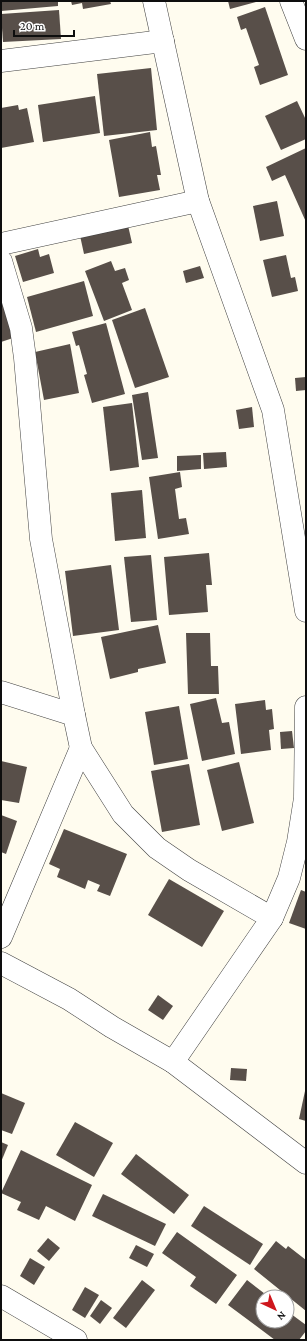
<svg xmlns="http://www.w3.org/2000/svg" width="307" height="1341" font-family="'Crimson Pro',serif">
	<rect width="100%" height="100%" fill="#fffcef"/>
	<g fill="#584f49">
		<path d="M 1,1 L 58,1 L 58,6 L 1,11 Z"/>
		<path d="M 71,1 L 110,1 L 111,4 L 83,9 L 82,3 L 72,5 Z"/>
		<path d="M 228,1 L 256,1 L 256,2 L 230,9 Z"/>
		<path d="M 265,7 L 288,75 L 260,85 L 254,67 L 259,65 L 246,28 L 241,30 L 237,17 Z"/>
		<path d="M 59,10 L 61,39 L 3,42 L 1,14 Z"/>
		<path d="M 151,68 L 157,130 L 104,136 L 97,74 Z"/>
		<path d="M 95,96 L 100,133 L 43,142 L 38,105 Z"/>
		<path d="M 297,101 L 306,120 L 306,139 L 281,150 L 265,116 Z"/>
		<path d="M 18,105 L 19,110 L 27,108 L 34,142 L 1,148 L 1,108 Z"/>
		<path d="M 150,132 L 152,147 L 156,146 L 161,175 L 157,175 L 160,190 L 119,197 L 109,140 Z"/>
		<path d="M 306,148 L 306,222 L 285,175 L 272,181 L 266,167 Z"/>
		<path d="M 277,201 L 284,236 L 260,241 L 253,206 Z"/>
		<path d="M 127,221 L 132,243 L 84,254 L 79,231 Z"/>
		<path d="M 38,249 L 40,257 L 49,254 L 54,273 L 23,282 L 15,256 Z"/>
		<path d="M 286,255 L 291,278 L 295,277 L 298,291 L 272,297 L 263,260 Z"/>
		<path d="M 111,261 L 115,271 L 125,268 L 129,280 L 122,283 L 132,310 L 104,321 L 85,271 Z"/>
		<path d="M 200,266 L 204,278 L 186,283 L 183,271 Z"/>
		<path d="M 84,281 L 93,316 L 36,332 L 27,297 Z"/>
		<path d="M 7,302 L 19,336 L 1,342 L 1,304 Z"/>
		<path d="M 145,308 L 169,377 L 135,388 L 112,320 Z"/>
		<path d="M 106,323 L 125,394 L 92,403 L 84,375 L 87,374 L 79,345 L 76,346 L 72,332 Z"/>
		<path d="M 70,344 L 79,393 L 44,400 L 35,352 Z"/>
		<path d="M 306,377 L 306,390 L 296,391 L 295,378 Z"/>
		<path d="M 148,392 L 158,458 L 142,460 L 132,395 Z"/>
		<path d="M 132,403 L 139,467 L 110,471 L 103,407 Z"/>
		<path d="M 252,407 L 254,427 L 239,429 L 236,410 Z"/>
		<path d="M 226,452 L 227,467 L 204,469 L 203,453 Z"/>
		<path d="M 201,455 L 201,469 L 177,471 L 177,456 Z"/>
		<path d="M 180,472 L 182,487 L 175,489 L 179,519 L 186,518 L 189,534 L 158,539 L 149,477 Z"/>
		<path d="M 142,490 L 146,538 L 115,541 L 111,493 Z"/>
		<path d="M 209,553 L 212,585 L 206,585 L 208,612 L 169,615 L 164,557 Z"/>
		<path d="M 151,555 L 157,620 L 131,622 L 124,557 Z"/>
		<path d="M 111,565 L 119,630 L 73,636 L 65,571 Z"/>
		<path d="M 158,625 L 166,663 L 138,669 L 138,672 L 110,679 L 101,637 Z"/>
		<path d="M 186,633 L 210,633 L 211,666 L 218,666 L 219,694 L 188,694 Z"/>
		<path d="M 216,698 L 222,723 L 229,722 L 235,754 L 202,761 L 190,704 Z"/>
		<path d="M 265,700 L 266,710 L 272,709 L 274,729 L 269,730 L 271,750 L 241,754 L 235,704 Z"/>
		<path d="M 179,706 L 188,759 L 154,765 L 145,712 Z"/>
		<path d="M 292,731 L 294,748 L 281,749 L 280,732 Z"/>
		<path d="M 1,761 L 27,767 L 19,803 L 1,800 Z"/>
		<path d="M 239,762 L 254,823 L 222,831 L 207,770 Z"/>
		<path d="M 189,764 L 200,825 L 162,832 L 151,771 Z"/>
		<path d="M 1,815 L 17,821 L 6,854 L 1,852 Z"/>
		<path d="M 64,829 L 127,854 L 110,896 L 97,891 L 100,885 L 88,880 L 85,889 L 57,877 L 60,869 L 49,864 Z"/>
		<path d="M 169,879 L 224,911 L 202,947 L 148,915 Z"/>
		<path d="M 301,890 L 306,892 L 306,929 L 289,923 Z"/>
		<path d="M 158,995 L 173,1006 L 163,1020 L 148,1010 Z"/>
		<path d="M 231,1068 L 247,1069 L 246,1081 L 230,1080 Z"/>
		<path d="M 305,1091 L 306,1091 L 306,1121 L 299,1119 Z"/>
		<path d="M 1,1093 L 25,1103 L 12,1134 L 1,1130 Z"/>
		<path d="M 75,1122 L 113,1143 L 94,1177 L 56,1155 Z"/>
		<path d="M 1,1142 L 8,1145 L 1,1162 Z"/>
		<path d="M 21,1150 L 92,1185 L 75,1221 L 46,1206 L 39,1220 L 17,1210 L 21,1202 L 1,1193 Z"/>
		<path d="M 136,1154 L 189,1195 L 174,1214 L 121,1174 Z"/>
		<path d="M 103,1194 L 166,1224 L 155,1246 L 92,1216 Z"/>
		<path d="M 204,1206 L 263,1244 L 250,1265 L 191,1226 Z"/>
		<path d="M 177,1232 L 237,1275 L 216,1304 L 190,1286 L 196,1277 L 162,1253 Z"/>
		<path d="M 48,1238 L 60,1248 L 49,1261 L 37,1251 Z"/>
		<path d="M 276,1241 L 286,1249 L 288,1246 L 306,1260 L 306,1311 L 254,1269 Z"/>
		<path d="M 136,1245 L 154,1254 L 147,1267 L 129,1258 Z"/>
		<path d="M 30,1258 L 45,1267 L 34,1285 L 20,1276 Z"/>
		<path d="M 142,1280 L 155,1290 L 126,1328 L 113,1318 Z"/>
		<path d="M 247,1280 L 269,1297 L 263,1297 L 263,1321 L 287,1321 L 287,1311 L 306,1325 L 306,1331 L 299,1340 L 275,1340 L 228,1305 Z"/>
		<path d="M 85,1287 L 99,1295 L 85,1318 L 72,1310 Z"/>
		<path d="M 101,1300 L 112,1308 L 100,1324 L 90,1316 Z"/>
	</g>
	<g fill="none" stroke-linecap="round" stroke-linejoin="round">
		<defs>
			<g id="minor">
				<path d="M 154,1 L 198,201 L 273,410 L 306,611"/>
				<path d="M 291,1 L 306,39"/>
				<path d="M 1,61 L 163,41"/>
				<path d="M 1,244 L 198,201"/>
				<path d="M 1,261 L 21,328 L 25,358 L 41,539 L 74,715"/>
				<path d="M 1,692 L 74,715 L 81,748 L 123,814 L 157,848 L 189,870 L 272,918 L 173,1062"/>
				<path d="M 272,918 L 289,878 L 298,842 L 305,798 L 306,707"/>
				<path d="M 1,937 L 81,748"/>
				<path d="M 1,963 L 69,999 L 112,1027 L 173,1062 L 306,1163"/>
				<path d="M 1,1296 L 76,1340"/>
			</g>
		</defs>
		<use href="#minor" stroke="#414141" stroke-width="23"/>
		<use href="#minor" stroke="#fff" stroke-width="22"/>
	</g>
	<rect width="307" height="1341" fill="none" stroke="#0e0e0e" stroke-width="4"/>
	<g transform="translate(275 1309) rotate(136)"><circle r="19" fill="#ffffff" stroke="#9f9f9f"/>
	<path d="M0-3L7 15L0 10L-7 15Z" fill="#ce161c"/>
	<text y="-6" font-size="11" font-weight="bold" text-anchor="middle" fill="#0e0e0e">N</text>
	</g>
	<path d="M14 30v6h60v-6" fill="none" stroke="#0e0e0e" stroke-width="2"/>
	<text x="20" y="30" font-size="12" fill="#0e0e0e" stroke="#ffffff" stroke-width="3" paint-order="stroke">20 m</text>
</svg>
